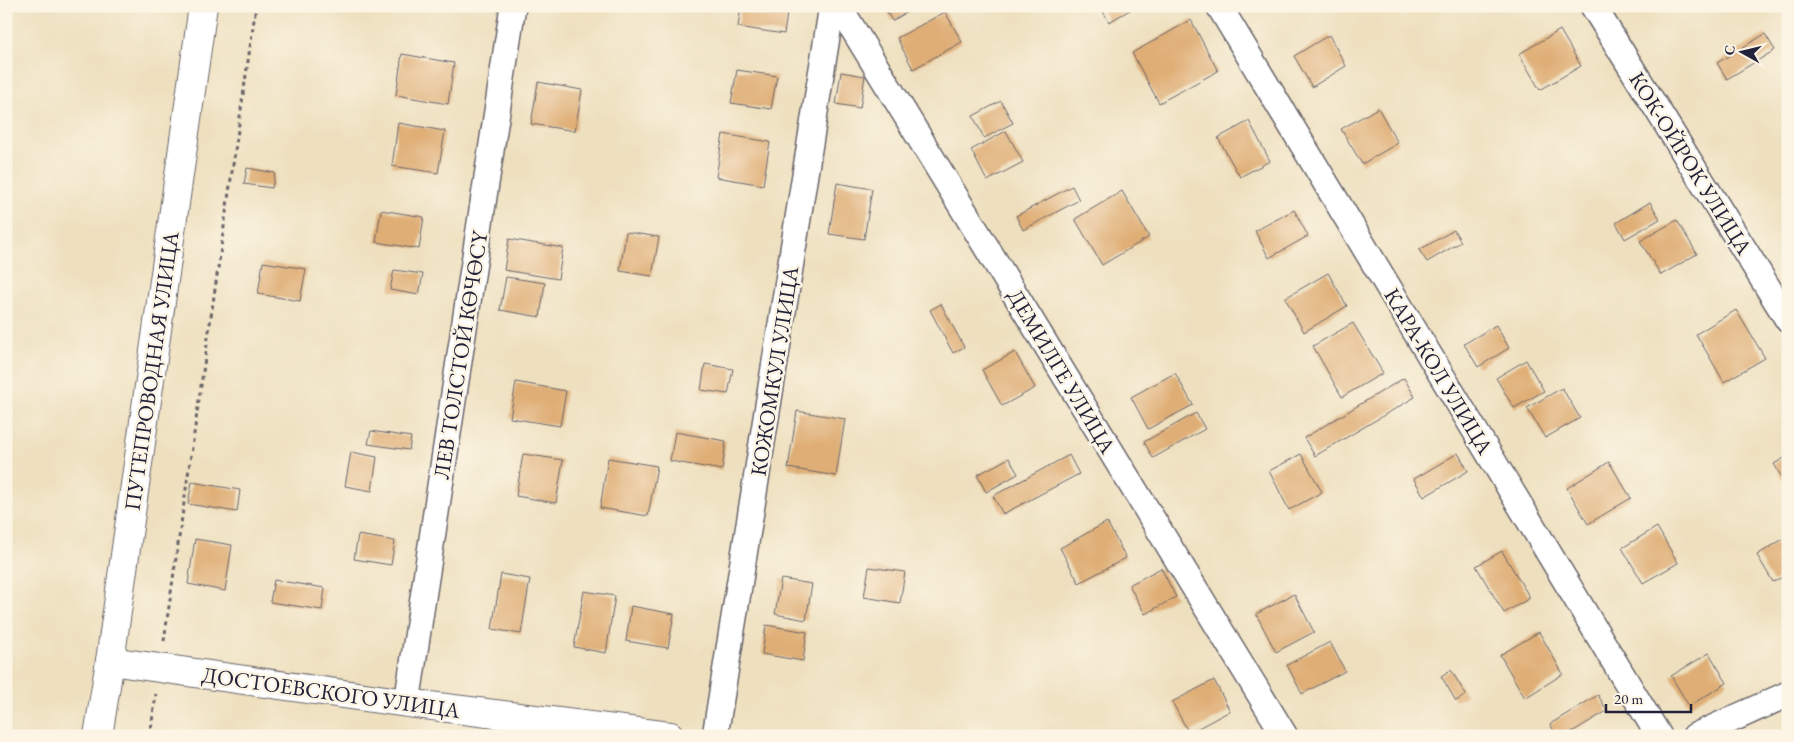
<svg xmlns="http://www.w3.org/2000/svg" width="1794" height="742" font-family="'EB Garamond',serif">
	<rect width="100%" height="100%" fill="#fcf5e5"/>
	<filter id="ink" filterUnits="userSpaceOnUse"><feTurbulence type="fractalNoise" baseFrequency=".02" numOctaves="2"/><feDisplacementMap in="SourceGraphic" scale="10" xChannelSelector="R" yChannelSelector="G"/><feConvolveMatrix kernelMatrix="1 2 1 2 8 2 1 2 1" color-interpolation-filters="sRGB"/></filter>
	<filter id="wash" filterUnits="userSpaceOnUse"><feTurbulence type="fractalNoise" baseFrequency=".0096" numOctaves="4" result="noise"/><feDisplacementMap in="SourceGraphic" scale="20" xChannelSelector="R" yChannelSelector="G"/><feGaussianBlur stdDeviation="1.12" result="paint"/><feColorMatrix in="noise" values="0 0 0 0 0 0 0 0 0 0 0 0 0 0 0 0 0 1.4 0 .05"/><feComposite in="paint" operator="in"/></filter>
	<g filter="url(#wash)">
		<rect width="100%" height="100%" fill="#eee0bf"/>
		<g id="blocks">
			<g fill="#dfae76">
				<path d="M 741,6 L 788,6 L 784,34 L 738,27 Z"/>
				<path d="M 884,6 L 909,6 L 911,10 L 892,21 Z"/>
				<path d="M 1100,6 L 1137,6 L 1109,22 Z"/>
				<path d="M 945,12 L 962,42 L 913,69 L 897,38 Z"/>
				<path d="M 1191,20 L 1218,71 L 1159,103 L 1132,53 Z"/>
				<path d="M 1560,30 L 1581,66 L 1540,90 L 1519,54 Z"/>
				<path d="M 1765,34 L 1775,50 L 1727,79 L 1717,63 Z"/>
				<path d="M 1329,35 L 1346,66 L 1312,87 L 1294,56 Z"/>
				<path d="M 402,54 L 454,63 L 448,104 L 396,95 Z"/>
				<path d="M 737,70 L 777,76 L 771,109 L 731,103 Z"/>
				<path d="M 841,72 L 865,76 L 860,108 L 836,104 Z"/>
				<path d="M 538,82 L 582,90 L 575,131 L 531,124 Z"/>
				<path d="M 1001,101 L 1013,123 L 984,138 L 973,116 Z"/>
				<path d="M 1378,108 L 1398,143 L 1362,164 L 1341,129 Z"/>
				<path d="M 1249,121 L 1270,161 L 1240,177 L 1218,138 Z"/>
				<path d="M 398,123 L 445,131 L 438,173 L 392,166 Z"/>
				<path d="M 1006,131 L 1023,162 L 987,181 L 971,150 Z"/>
				<path d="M 723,134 L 770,142 L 763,185 L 716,177 Z"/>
				<path d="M 247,168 L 275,173 L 272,188 L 244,184 Z"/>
				<path d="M 837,183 L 872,189 L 864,239 L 829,234 Z"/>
				<path d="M 1072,186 L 1079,200 L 1023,230 L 1016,216 Z"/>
				<path d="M 1122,191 L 1149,237 L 1102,265 L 1075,219 Z"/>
				<path d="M 1650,202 L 1660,219 L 1625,239 L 1616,223 Z"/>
				<path d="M 381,210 L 424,217 L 419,249 L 376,242 Z"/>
				<path d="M 1294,210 L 1308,236 L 1269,258 L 1255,231 Z"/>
				<path d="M 1677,220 L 1697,254 L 1661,275 L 1640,241 Z"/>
				<path d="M 1454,230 L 1461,242 L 1427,262 L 1419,250 Z"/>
				<path d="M 626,232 L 659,237 L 652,276 L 620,271 Z"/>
				<path d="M 509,239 L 563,248 L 558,279 L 504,270 Z"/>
				<path d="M 263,262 L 306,269 L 300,301 L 258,294 Z"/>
				<path d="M 394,270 L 423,274 L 419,295 L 390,290 Z"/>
				<path d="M 1328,273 L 1347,306 L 1304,332 L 1285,298 Z"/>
				<path d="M 506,277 L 545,283 L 540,317 L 500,310 Z"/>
				<path d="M 941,304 L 964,347 L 953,353 L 930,310 Z"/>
				<path d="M 1736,310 L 1765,358 L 1724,382 L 1696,334 Z"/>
				<path d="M 1353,323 L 1383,373 L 1342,397 L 1313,346 Z"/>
				<path d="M 1496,325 L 1509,348 L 1478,367 L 1464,344 Z"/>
				<path d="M 1015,352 L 1035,388 L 1002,406 L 982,370 Z"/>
				<path d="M 1526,360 L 1544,391 L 1514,408 L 1496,378 Z"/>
				<path d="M 705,364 L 733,369 L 728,394 L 701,390 Z"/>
				<path d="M 1175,373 L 1193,405 L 1148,429 L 1131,397 Z"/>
				<path d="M 1404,378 L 1415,397 L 1315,456 L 1304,438 Z"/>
				<path d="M 516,382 L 566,391 L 560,426 L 510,418 Z"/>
				<path d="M 1562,388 L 1580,418 L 1545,438 L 1527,408 Z"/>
				<path d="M 797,411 L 845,419 L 836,476 L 788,468 Z"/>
				<path d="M 1196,413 L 1205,429 L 1153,458 L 1144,442 Z"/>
				<path d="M 371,431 L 411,437 L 409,450 L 368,444 Z"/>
				<path d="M 675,432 L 726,441 L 722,470 L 670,461 Z"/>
				<path d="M 351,452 L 377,457 L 372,491 L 345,486 Z"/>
				<path d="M 1458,453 L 1468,471 L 1424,497 L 1414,479 Z"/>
				<path d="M 523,454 L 563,460 L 556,503 L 516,496 Z"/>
				<path d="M 1301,454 L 1322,492 L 1289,510 L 1269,471 Z"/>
				<path d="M 1069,455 L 1079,474 L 1003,514 L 993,496 Z"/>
				<path d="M 1788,456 L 1788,488 L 1774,464 Z"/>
				<path d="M 608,458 L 657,466 L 648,516 L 600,508 Z"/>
				<path d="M 1009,458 L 1018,474 L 986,492 L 977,475 Z"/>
				<path d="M 1609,462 L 1631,498 L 1588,524 L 1567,488 Z"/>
				<path d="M 192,482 L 240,490 L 237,512 L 188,504 Z"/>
				<path d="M 1107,522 L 1126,558 L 1079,583 L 1060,548 Z"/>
				<path d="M 1657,527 L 1678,563 L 1643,583 L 1622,548 Z"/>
				<path d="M 358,535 L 395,541 L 391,565 L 354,559 Z"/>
				<path d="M 1788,536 L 1788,574 L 1773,582 L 1757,555 Z"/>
				<path d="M 195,539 L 232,545 L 225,591 L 188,584 Z"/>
				<path d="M 1502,551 L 1530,598 L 1504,613 L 1476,566 Z"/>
				<path d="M 869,567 L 905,572 L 900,603 L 864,597 Z"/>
				<path d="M 1161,568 L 1176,597 L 1145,614 L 1129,585 Z"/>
				<path d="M 501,574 L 530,579 L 521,634 L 492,629 Z"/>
				<path d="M 781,579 L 812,584 L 806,620 L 775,614 Z"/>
				<path d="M 274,580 L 325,588 L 322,610 L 270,602 Z"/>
				<path d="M 584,591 L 615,596 L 606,653 L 574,647 Z"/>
				<path d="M 1294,594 L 1314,632 L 1276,652 L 1256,614 Z"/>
				<path d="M 631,606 L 674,614 L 668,648 L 626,641 Z"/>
				<path d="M 766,625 L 807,632 L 803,661 L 762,654 Z"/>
				<path d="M 1539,632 L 1563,674 L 1525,698 L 1500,655 Z"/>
				<path d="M 1330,642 L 1345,671 L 1302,694 L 1287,665 Z"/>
				<path d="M 1709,653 L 1727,683 L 1689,706 L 1671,676 Z"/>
				<path d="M 1451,670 L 1466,695 L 1456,701 L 1441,676 Z"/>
				<path d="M 1214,680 L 1230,711 L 1189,733 L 1172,702 Z"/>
				<path d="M 1598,695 L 1607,711 L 1565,736 L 1557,736 L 1550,724 Z"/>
			</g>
		</g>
	</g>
	<g filter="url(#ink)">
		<use href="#blocks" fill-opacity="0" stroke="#696469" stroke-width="1"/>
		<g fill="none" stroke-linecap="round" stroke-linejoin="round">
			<defs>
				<g id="minor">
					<path d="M 839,6 L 1285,736"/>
					<path d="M 1219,6 L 1659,736"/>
					<path d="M 1593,6 L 1788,320"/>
					<path d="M 407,703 L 513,6"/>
					<path d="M 715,736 L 832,6"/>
					<path d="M 1695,736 L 1788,694"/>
				</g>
				<path id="tertiary" d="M 110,661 L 407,703 L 670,736"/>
				<path id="primary" d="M 98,736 L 110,661 L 203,6"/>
			</defs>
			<use href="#minor" stroke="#696469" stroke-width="28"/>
			<use href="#tertiary" stroke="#696469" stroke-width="30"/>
			<use href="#primary" stroke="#696469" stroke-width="30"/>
			<g stroke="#696469" stroke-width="3" stroke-dasharray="4 4" stroke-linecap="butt">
				<path d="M 164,641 L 256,6"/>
				<path d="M 150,736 L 156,694"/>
			</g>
			<use href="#minor" stroke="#fff" stroke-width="25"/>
			<use href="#tertiary" stroke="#fff" stroke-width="28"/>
			<use href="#primary" stroke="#fff" stroke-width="28"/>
		</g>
	</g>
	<g text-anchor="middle" stroke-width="5" stroke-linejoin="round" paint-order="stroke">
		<g font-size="22" fill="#22223b" stroke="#fcf5e5">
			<text transform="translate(1691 163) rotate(58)" y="8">КОК-ОЙРОК УЛИЦА</text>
			<text transform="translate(460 355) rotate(-81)" y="8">ЛЕВ ТОЛСТОЙ КӨЧӨСҮ</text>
			<text transform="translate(151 371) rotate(-82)" y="8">ПУТЕПРОВОДНАЯ УЛИЦА</text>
			<text transform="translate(774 371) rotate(-81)" y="8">КОЖОМКУЛ УЛИЦА</text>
			<text transform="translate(1062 371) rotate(59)" y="8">ДЕМИЛГЕ УЛИЦА</text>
			<text transform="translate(1439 371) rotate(59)" y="8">КАРА-КОЛ УЛИЦА</text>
			<text transform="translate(331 692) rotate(8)" y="8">ДОСТОЕВСКОГО УЛИЦА</text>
		</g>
	</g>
	<rect width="1794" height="742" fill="none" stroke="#fcf5e5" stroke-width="25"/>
	<g transform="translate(1742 52) rotate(278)" stroke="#fcf5e5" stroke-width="4" paint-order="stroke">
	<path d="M0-4L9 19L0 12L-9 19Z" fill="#22223b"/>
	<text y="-8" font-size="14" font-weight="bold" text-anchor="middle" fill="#22223b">С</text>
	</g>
	<path d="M1606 704v8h85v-8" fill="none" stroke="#22223b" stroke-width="2.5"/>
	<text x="1614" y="704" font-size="15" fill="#22223b" stroke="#fcf5e5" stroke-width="4" paint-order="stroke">20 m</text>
</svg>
